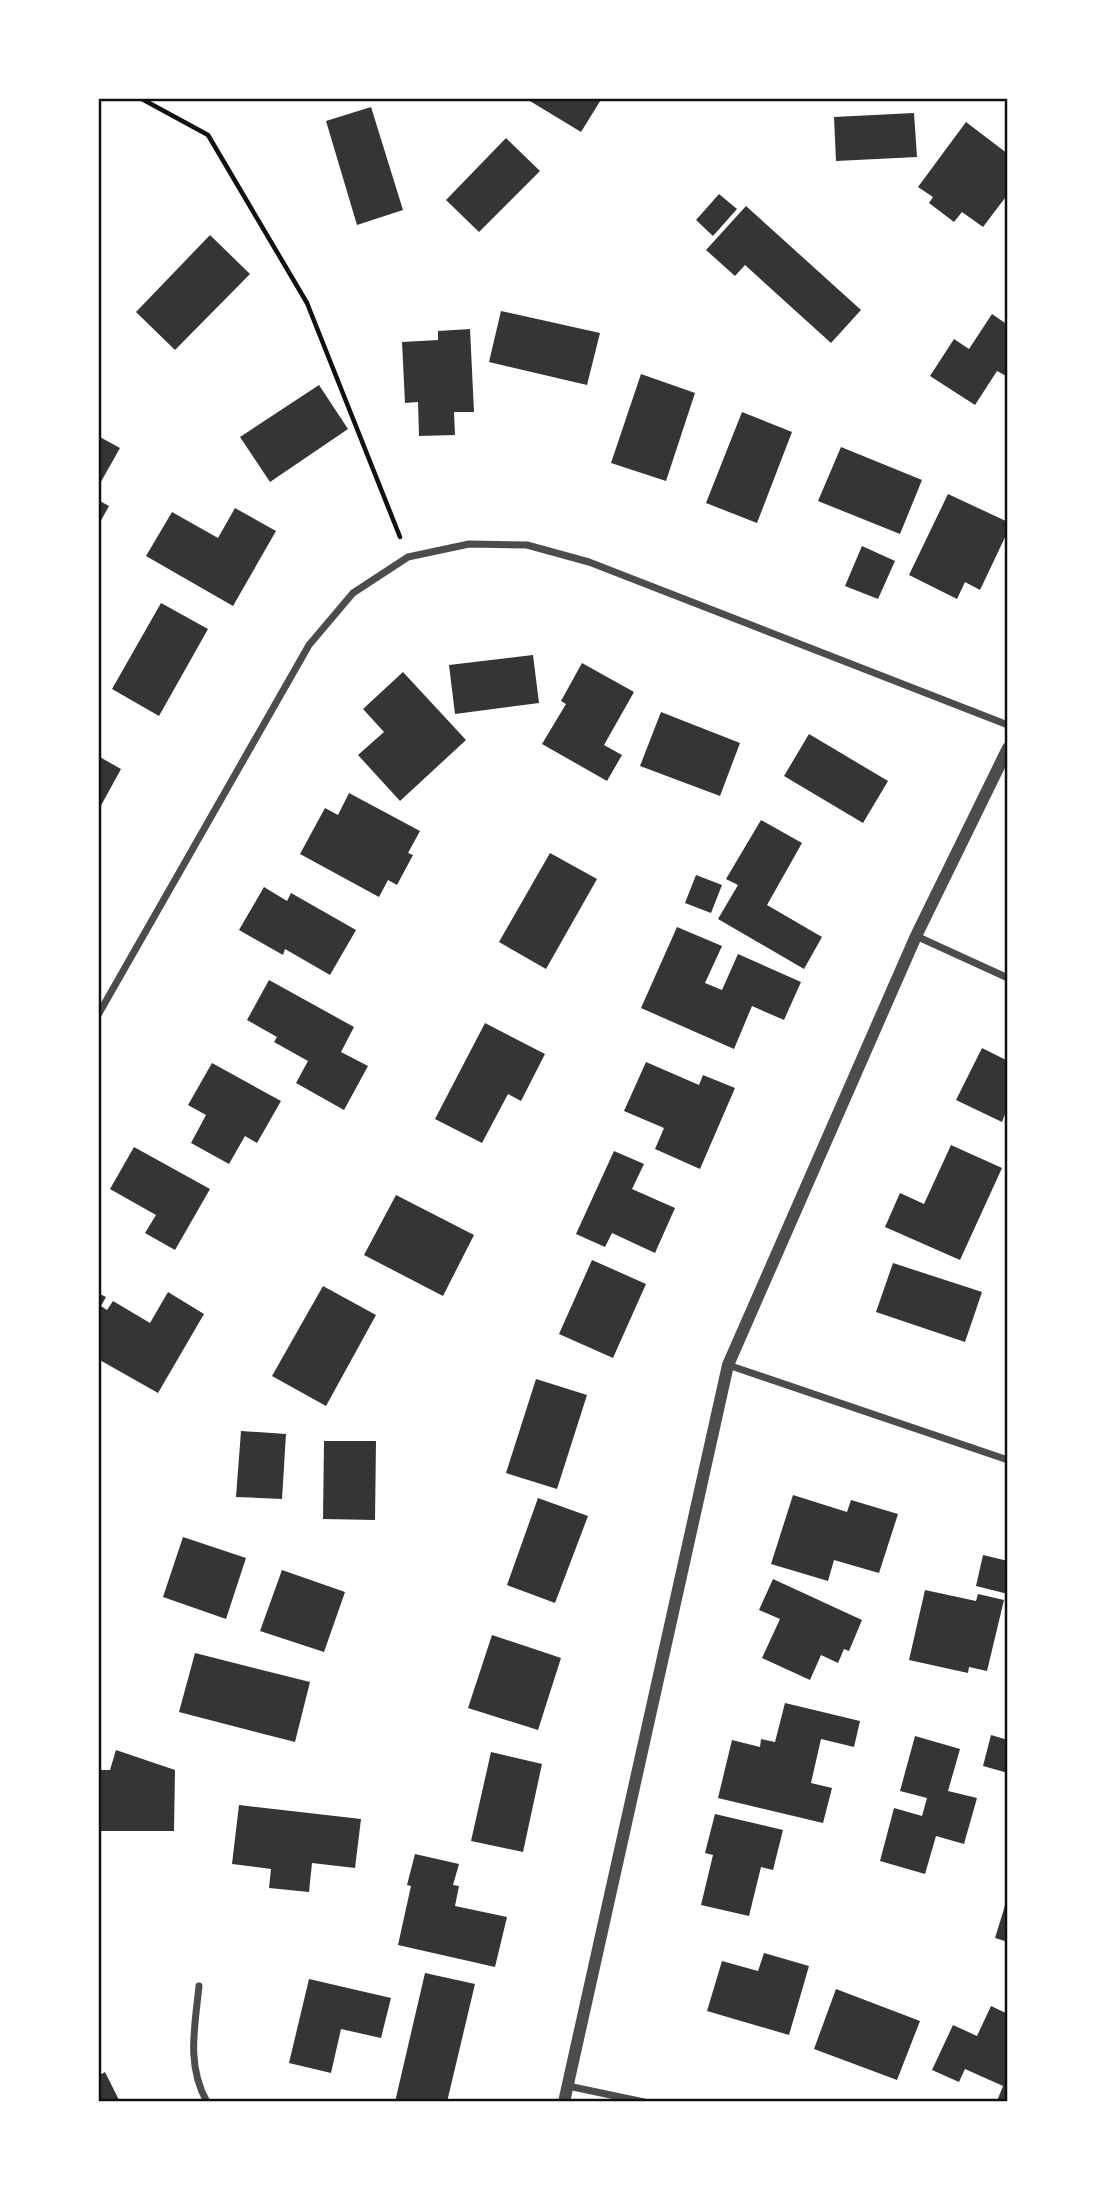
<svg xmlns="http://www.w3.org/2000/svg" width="1106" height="2200" font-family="'Roboto Serif',serif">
	<rect width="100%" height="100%" fill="#fff"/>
	<g fill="#353535">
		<path d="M 525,98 L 602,98 L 581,132 Z"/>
		<path d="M 371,107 L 403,210 L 357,225 L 326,121 Z"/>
		<path d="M 914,113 L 917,157 L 836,161 L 834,117 Z"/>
		<path d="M 966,122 L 1008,154 L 1008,194 L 983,227 L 962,212 L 954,222 L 929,203 L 933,197 L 918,187 Z"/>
		<path d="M 506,138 L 540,171 L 479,232 L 446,200 Z"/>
		<path d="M 719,194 L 737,209 L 713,236 L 696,220 Z"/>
		<path d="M 746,206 L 861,310 L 831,343 L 745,265 L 735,276 L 706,250 Z"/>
		<path d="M 210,235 L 250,274 L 175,350 L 136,312 Z"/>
		<path d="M 501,311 L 600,333 L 587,385 L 489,362 Z"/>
		<path d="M 992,314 L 1008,325 L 1008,377 L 997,371 L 975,405 L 930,376 L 954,339 L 969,349 Z"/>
		<path d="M 470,329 L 474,412 L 454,412 L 455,435 L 419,436 L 418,402 L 405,403 L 402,342 L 438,340 L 438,331 Z"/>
		<path d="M 641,374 L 695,393 L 666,481 L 611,463 Z"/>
		<path d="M 319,385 L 348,429 L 270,482 L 240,437 Z"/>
		<path d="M 742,412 L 792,432 L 757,523 L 706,503 Z"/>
		<path d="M 98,436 L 120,448 L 98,487 Z"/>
		<path d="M 841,447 L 922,480 L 900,534 L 818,501 Z"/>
		<path d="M 948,494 L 1008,522 L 1008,531 L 980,590 L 965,582 L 957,599 L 909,575 Z"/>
		<path d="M 98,500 L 109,506 L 98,526 Z"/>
		<path d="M 235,508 L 276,531 L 233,606 L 146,556 L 172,512 L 218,538 Z"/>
		<path d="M 862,546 L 895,561 L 878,599 L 845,586 Z"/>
		<path d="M 161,603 L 208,629 L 159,716 L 112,689 Z"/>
		<path d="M 533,655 L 539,703 L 455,714 L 449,665 Z"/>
		<path d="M 582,663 L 634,692 L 604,745 L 622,755 L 607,781 L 542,744 L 566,704 L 561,701 Z"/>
		<path d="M 403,672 L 466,740 L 400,801 L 358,755 L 384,732 L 363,709 Z"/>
		<path d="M 661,712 L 740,743 L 720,796 L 640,766 Z"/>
		<path d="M 809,734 L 888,781 L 863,823 L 784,776 Z"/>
		<path d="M 98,756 L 121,769 L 98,811 Z"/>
		<path d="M 349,793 L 420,831 L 408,853 L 413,855 L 397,885 L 388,880 L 379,897 L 300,854 L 325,808 L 338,815 Z"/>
		<path d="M 761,820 L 802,843 L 767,905 L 822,937 L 804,969 L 718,919 L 738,885 L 726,879 Z"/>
		<path d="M 550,853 L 597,879 L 546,969 L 499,942 Z"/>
		<path d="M 696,875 L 722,885 L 711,913 L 685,903 Z"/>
		<path d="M 264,887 L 287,901 L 291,893 L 356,930 L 330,975 L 285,949 L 283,955 L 239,930 Z"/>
		<path d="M 677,927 L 722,946 L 705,983 L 722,990 L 738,954 L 801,982 L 784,1020 L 752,1006 L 734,1049 L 641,1008 Z"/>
		<path d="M 269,980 L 354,1027 L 341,1052 L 368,1066 L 344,1110 L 296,1083 L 308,1061 L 274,1042 L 277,1037 L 247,1020 Z"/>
		<path d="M 485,1023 L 545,1054 L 521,1101 L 508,1094 L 482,1143 L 435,1119 Z"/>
		<path d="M 982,1048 L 1008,1061 L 1008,1115 L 1005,1114 L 1002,1122 L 956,1100 Z"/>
		<path d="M 646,1062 L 699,1085 L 703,1075 L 735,1088 L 700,1169 L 655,1149 L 664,1128 L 624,1111 Z"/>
		<path d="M 212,1063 L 281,1101 L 257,1143 L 245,1136 L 229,1164 L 191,1143 L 206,1115 L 188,1105 Z"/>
		<path d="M 951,1145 L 1002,1168 L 960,1260 L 885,1227 L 900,1193 L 924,1204 Z"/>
		<path d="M 134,1147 L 210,1189 L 175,1250 L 145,1233 L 156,1215 L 110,1189 Z"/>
		<path d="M 614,1151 L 644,1164 L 632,1189 L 675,1208 L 655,1253 L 612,1233 L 605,1247 L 576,1234 Z"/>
		<path d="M 396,1195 L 474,1235 L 443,1296 L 364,1255 Z"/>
		<path d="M 592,1260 L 646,1284 L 613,1358 L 559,1334 Z"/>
		<path d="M 893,1263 L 982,1292 L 965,1342 L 876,1312 Z"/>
		<path d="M 323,1286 L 376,1315 L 326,1406 L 272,1376 Z"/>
		<path d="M 168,1292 L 204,1314 L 158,1393 L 98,1359 L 98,1293 L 106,1297 L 101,1306 L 107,1310 L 113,1301 L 150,1323 Z"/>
		<path d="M 536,1379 L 587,1395 L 557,1489 L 506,1473 Z"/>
		<path d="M 241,1431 L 286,1434 L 282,1499 L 236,1497 Z"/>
		<path d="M 324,1441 L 376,1441 L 375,1520 L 323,1519 Z"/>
		<path d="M 793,1495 L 847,1512 L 851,1500 L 898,1514 L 879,1573 L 834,1560 L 828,1581 L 771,1564 Z"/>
		<path d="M 538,1498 L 588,1516 L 555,1603 L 507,1585 Z"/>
		<path d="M 183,1537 L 246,1558 L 226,1619 L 163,1597 Z"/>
		<path d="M 983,1555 L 1008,1561 L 1008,1594 L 976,1586 Z"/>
		<path d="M 282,1570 L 345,1592 L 324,1652 L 260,1631 Z"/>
		<path d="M 773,1579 L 862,1620 L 849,1651 L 844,1649 L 838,1663 L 821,1655 L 810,1680 L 762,1658 L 780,1619 L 759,1610 Z"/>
		<path d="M 925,1590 L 976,1601 L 978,1594 L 1004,1600 L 987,1671 L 969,1667 L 968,1673 L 909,1660 Z"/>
		<path d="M 492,1635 L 561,1658 L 538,1730 L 468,1708 Z"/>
		<path d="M 195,1653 L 310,1682 L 295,1742 L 179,1712 Z"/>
		<path d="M 785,1703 L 860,1721 L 854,1747 L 821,1739 L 811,1783 L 832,1788 L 823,1823 L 718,1798 L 732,1740 L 760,1747 L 761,1739 L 775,1742 Z"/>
		<path d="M 991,1735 L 1008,1740 L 1008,1773 L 983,1766 Z"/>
		<path d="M 915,1736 L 960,1749 L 948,1791 L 977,1798 L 964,1844 L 936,1836 L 925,1874 L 880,1861 L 894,1808 L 922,1816 L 927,1798 L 900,1791 Z"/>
		<path d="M 116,1750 L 175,1770 L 174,1831 L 98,1831 L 98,1770 L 110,1770 Z"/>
		<path d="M 491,1752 L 542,1764 L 523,1852 L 471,1841 Z"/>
		<path d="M 239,1805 L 361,1819 L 355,1868 L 312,1863 L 309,1892 L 269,1888 L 271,1869 L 232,1864 Z"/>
		<path d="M 715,1814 L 783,1830 L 773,1870 L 761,1867 L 749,1916 L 701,1905 L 713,1855 L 705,1853 Z"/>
		<path d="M 415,1854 L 459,1864 L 453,1885 L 459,1886 L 455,1906 L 507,1917 L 495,1967 L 398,1945 L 411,1886 L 407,1885 Z"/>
		<path d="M 1007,1899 L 1008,1899 L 1008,1942 L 995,1938 Z"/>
		<path d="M 764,1953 L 809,1966 L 789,2035 L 707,2011 L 722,1961 L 758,1971 Z"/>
		<path d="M 425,1973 L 475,1984 L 447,2102 L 395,2102 Z"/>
		<path d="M 309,1979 L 391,1998 L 381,2038 L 341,2029 L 331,2073 L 289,2063 Z"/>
		<path d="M 836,1989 L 920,2021 L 897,2080 L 814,2049 Z"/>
		<path d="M 991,2006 L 1008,2014 L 1008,2102 L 997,2101 L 1003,2086 L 965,2069 L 959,2082 L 932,2070 L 953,2025 L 977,2036 Z"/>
		<path d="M 105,2072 L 120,2102 L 98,2102 L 98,2076 Z"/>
	</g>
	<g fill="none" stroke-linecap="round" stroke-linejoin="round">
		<path stroke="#111" stroke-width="4.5" d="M 140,98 L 208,135 L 307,303 L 400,537"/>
		<g stroke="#4c4c4c" stroke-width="7">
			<path d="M 916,936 L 1008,978"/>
			<path d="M 98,1015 L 309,645 L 353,593 L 408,557 L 469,544 L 527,545 L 589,562 L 1008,725"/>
			<path d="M 728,1365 L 1008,1460"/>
			<path d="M 199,1986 C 195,2026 186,2065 207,2102"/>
			<path d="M 568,2086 L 644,2102"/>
		</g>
		<path stroke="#4c4c4c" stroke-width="12" d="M 564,2102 L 728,1365 L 916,936 L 1008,748"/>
	</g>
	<rect width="1106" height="2200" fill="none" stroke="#ffffff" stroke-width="200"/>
	<rect x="100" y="100" width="906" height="2000" fill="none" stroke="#111" stroke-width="2.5"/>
</svg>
